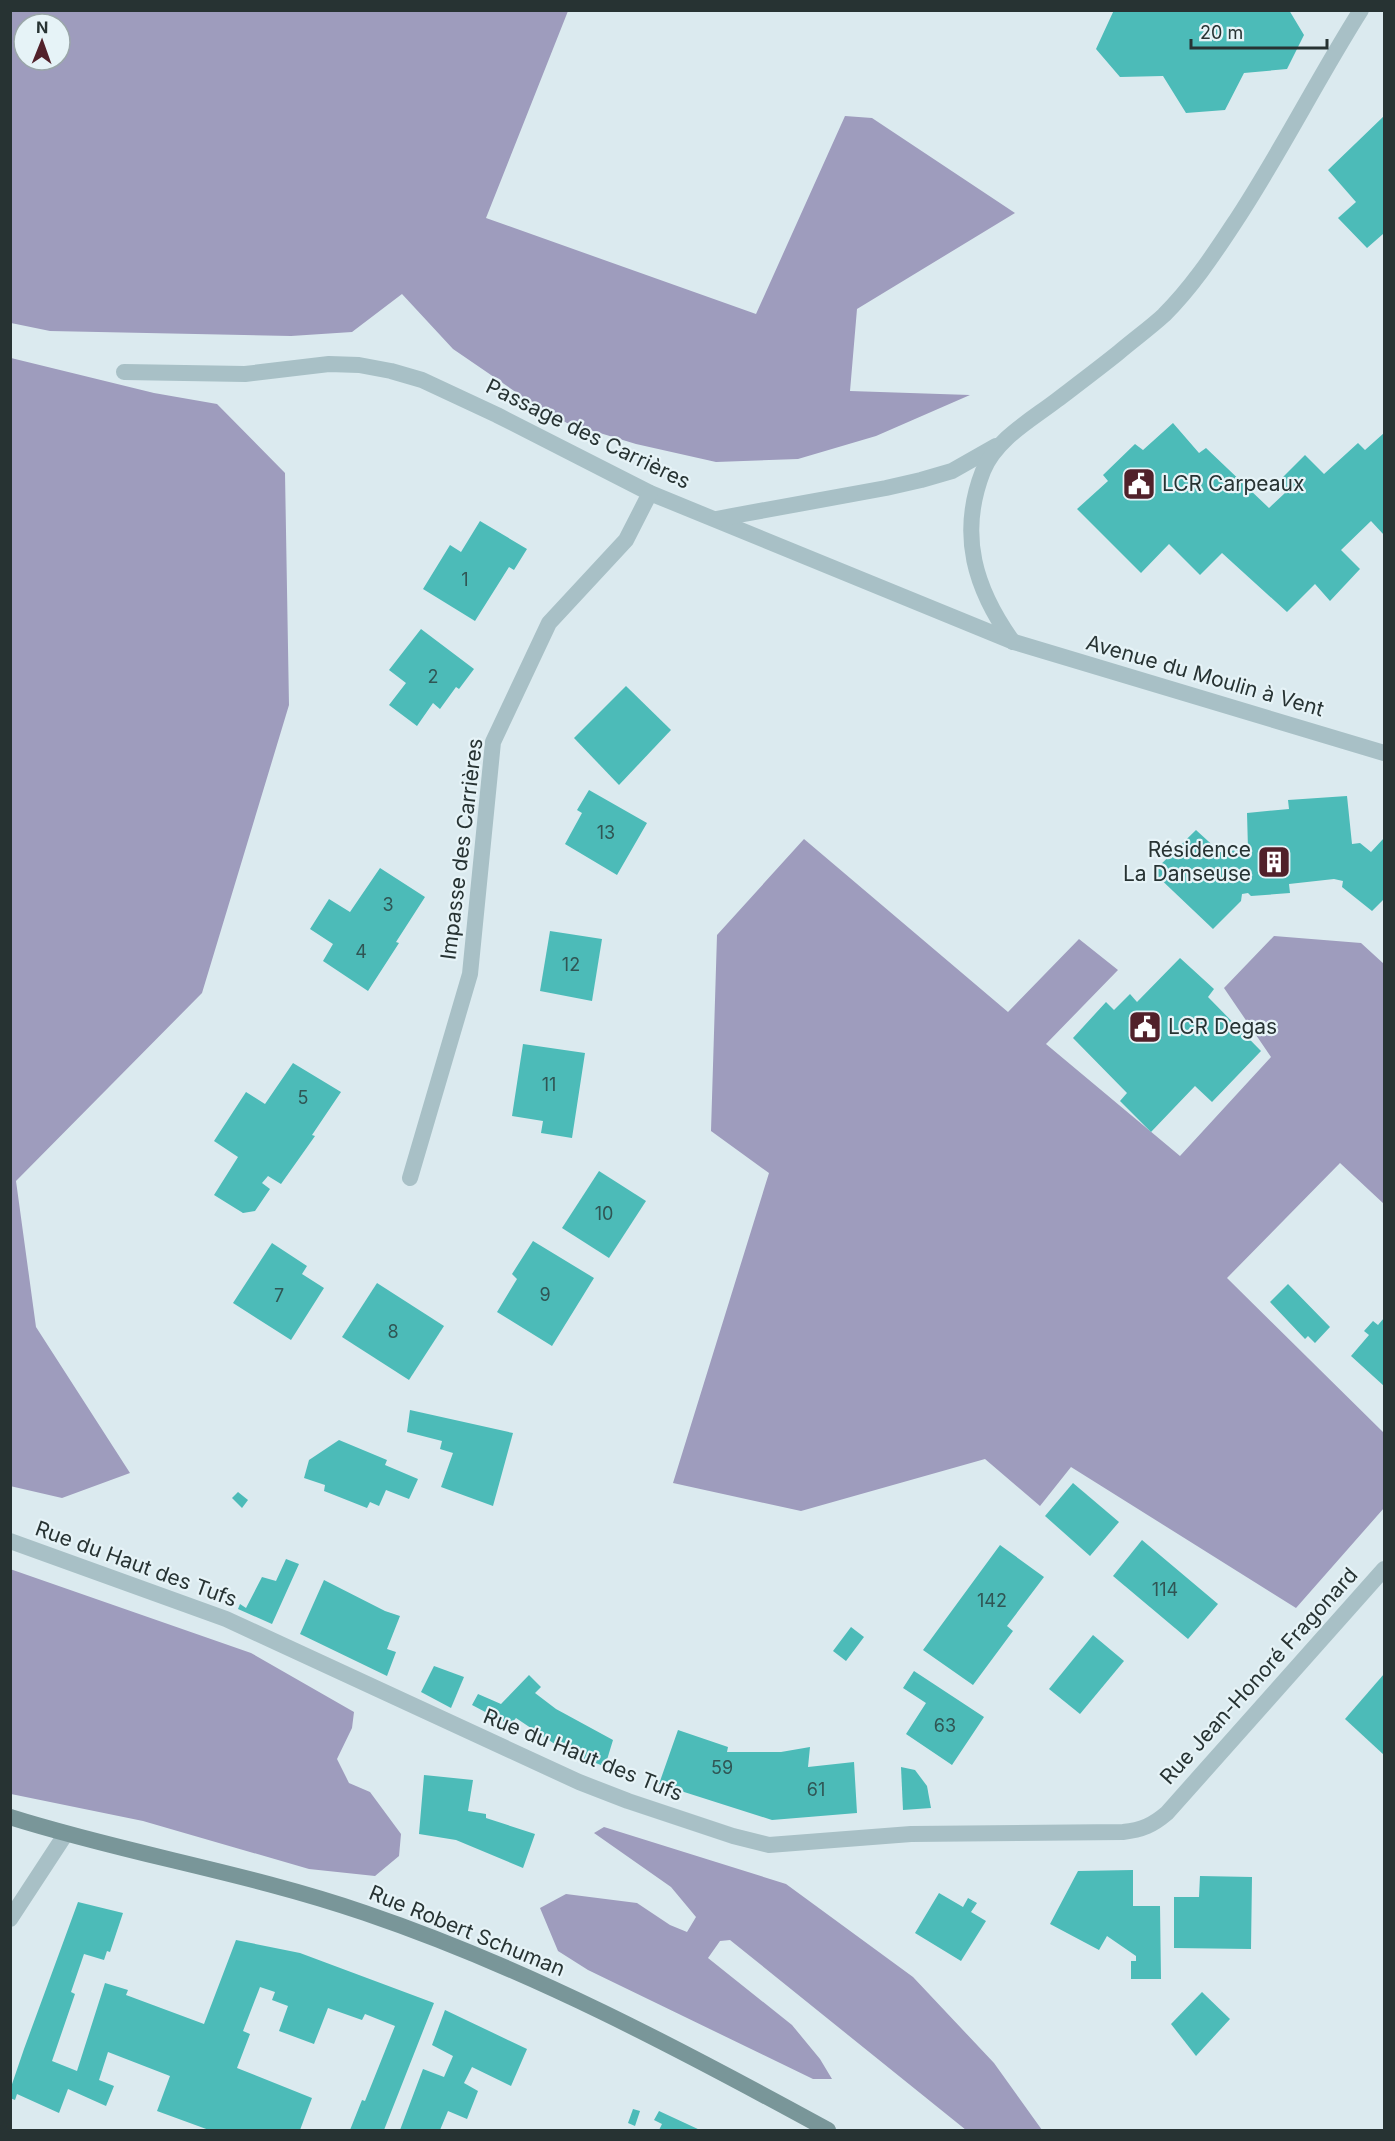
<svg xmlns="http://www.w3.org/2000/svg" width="1395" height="2141" font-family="Inter,sans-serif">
	<rect width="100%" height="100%" fill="#dbeaef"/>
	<g fill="#9e9cbd" fill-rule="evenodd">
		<path d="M 10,11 L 568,11 L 486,218 L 756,314 L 845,116 L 872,118 L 1015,213 L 857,309 L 850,391 L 970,395 L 876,436 L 798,459 L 716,462 L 636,444 L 567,423 L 523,397 L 453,349 L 402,294 L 352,332 L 291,336 L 50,331 L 11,323 ZM 24,24 L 60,24 L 60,60 L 24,60 Z"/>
		<path d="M 11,358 L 154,393 L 217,404 L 285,473 L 289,705 L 202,993 L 16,1181 L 36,1327 L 130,1473 L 62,1498 L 10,1486 Z"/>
		<path d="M 804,839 L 1008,1012 L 1079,939 L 1118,970 L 1046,1044 L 1180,1156 L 1271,1057 L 1224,988 L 1274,936 L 1361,943 L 1384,964 L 1384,1204 L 1340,1163 L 1227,1278 L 1384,1433 L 1384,1508 L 1296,1608 L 1071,1467 L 1040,1506 L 985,1459 L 801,1511 L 673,1483 L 769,1173 L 711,1131 L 717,935 Z"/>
		<path d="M 10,1569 L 251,1653 L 354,1712 L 352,1728 L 337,1759 L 349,1783 L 370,1792 L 401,1834 L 399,1856 L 375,1876 L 309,1869 L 143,1821 L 11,1794 Z"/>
		<path d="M 604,1827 L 786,1884 L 913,1977 L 994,2063 L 1042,2130 L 966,2130 L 730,1940 L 720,1941 L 708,1958 L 792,2025 L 820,2059 L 832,2079 L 813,2079 L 588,1970 L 558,1951 L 540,1908 L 566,1894 L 637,1903 L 670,1925 L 687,1932 L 696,1917 L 671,1887 L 594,1833 Z"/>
	</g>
	<g fill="#4cbbb8">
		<path d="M 1114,10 L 1289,10 L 1304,35 L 1287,69 L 1244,73 L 1225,110 L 1186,113 L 1163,76 L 1120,77 L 1096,49 Z"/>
		<path d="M 1384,116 L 1384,236 L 1383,234 L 1367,248 L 1338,218 L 1356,202 L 1328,170 Z"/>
		<path d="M 1173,423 L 1199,453 L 1206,448 L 1269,508 L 1285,493 L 1276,484 L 1305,455 L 1324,474 L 1358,443 L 1365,450 L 1384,433 L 1384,535 L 1371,521 L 1341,550 L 1360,569 L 1330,601 L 1315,584 L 1287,612 L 1222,553 L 1200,575 L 1169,544 L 1141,573 L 1077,509 L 1108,481 L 1103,475 L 1135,444 L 1143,450 Z"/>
		<path d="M 480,521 L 527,549 L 514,570 L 509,567 L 475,621 L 423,589 L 450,545 L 461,552 Z"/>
		<path d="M 421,629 L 474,669 L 459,689 L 456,687 L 440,709 L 433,703 L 417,726 L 389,705 L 406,683 L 389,670 Z"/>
		<path d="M 626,686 L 671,730 L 619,785 L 574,738 Z"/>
		<path d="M 589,790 L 647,823 L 617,875 L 565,844 L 582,813 L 577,810 Z"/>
		<path d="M 1347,796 L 1352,844 L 1360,843 L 1371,852 L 1384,838 L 1384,901 L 1383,900 L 1372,911 L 1342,887 L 1343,881 L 1334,879 L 1289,884 L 1290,893 L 1251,896 L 1248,893 L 1242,894 L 1241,901 L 1213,929 L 1153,872 L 1196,830 L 1220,852 L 1248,849 L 1247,813 L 1289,809 L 1288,800 Z"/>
		<path d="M 380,868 L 425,897 L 396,942 L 399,943 L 368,991 L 323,961 L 333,944 L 310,929 L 329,899 L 350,912 Z"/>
		<path d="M 550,931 L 602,939 L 592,1001 L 540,991 Z"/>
		<path d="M 1180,958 L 1214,989 L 1208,997 L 1261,1051 L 1212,1102 L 1195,1086 L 1151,1132 L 1120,1101 L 1127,1093 L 1073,1038 L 1106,1002 L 1114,1010 L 1130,994 L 1137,1002 Z"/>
		<path d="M 523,1044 L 585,1053 L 572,1138 L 541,1133 L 543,1121 L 512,1116 Z"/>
		<path d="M 293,1063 L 341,1092 L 312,1135 L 315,1136 L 281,1184 L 268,1176 L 262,1183 L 270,1189 L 255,1211 L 243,1213 L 214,1195 L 238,1157 L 214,1141 L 246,1092 L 265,1104 Z"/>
		<path d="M 599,1171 L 646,1201 L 609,1258 L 562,1228 Z"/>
		<path d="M 533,1241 L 594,1278 L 552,1346 L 497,1312 L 517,1279 L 512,1274 Z"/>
		<path d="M 272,1243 L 307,1266 L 302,1274 L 324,1288 L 291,1340 L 233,1303 Z"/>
		<path d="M 377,1283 L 444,1326 L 409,1380 L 342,1337 Z"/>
		<path d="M 1288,1284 L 1330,1327 L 1315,1343 L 1308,1336 L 1305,1339 L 1270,1302 Z"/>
		<path d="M 1384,1318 L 1384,1386 L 1351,1356 L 1369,1335 L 1364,1331 L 1373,1321 L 1378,1325 Z"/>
		<path d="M 410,1410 L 513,1433 L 493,1506 L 441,1487 L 453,1453 L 440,1449 L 442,1441 L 407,1432 Z"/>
		<path d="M 339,1440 L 387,1460 L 385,1465 L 418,1479 L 409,1499 L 386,1490 L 379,1506 L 370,1502 L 367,1508 L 324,1491 L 325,1485 L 304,1478 L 309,1460 Z"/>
		<path d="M 1073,1483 L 1119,1522 L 1090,1556 L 1045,1516 Z"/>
		<path d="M 238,1492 L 248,1500 L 242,1508 L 232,1498 Z"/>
		<path d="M 1142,1540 L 1218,1604 L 1188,1639 L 1113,1576 Z"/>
		<path d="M 1000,1545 L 1044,1577 L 1007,1626 L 1013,1631 L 973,1685 L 923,1650 Z"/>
		<path d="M 286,1559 L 299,1564 L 272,1624 L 238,1609 L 240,1604 L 246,1608 L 262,1577 L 276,1581 Z"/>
		<path d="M 324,1580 L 385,1611 L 400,1616 L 387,1649 L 396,1652 L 387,1676 L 300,1634 Z"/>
		<path d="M 851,1627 L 864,1637 L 846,1661 L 833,1651 Z"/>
		<path d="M 1093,1635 L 1124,1661 L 1080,1714 L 1049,1689 Z"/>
		<path d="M 434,1666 L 464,1677 L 451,1708 L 421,1692 Z"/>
		<path d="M 914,1671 L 984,1717 L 952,1765 L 906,1734 L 926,1703 L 903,1688 Z"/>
		<path d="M 1384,1674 L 1384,1755 L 1345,1719 Z"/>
		<path d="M 529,1675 L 541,1687 L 535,1693 L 556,1709 L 613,1740 L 606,1763 L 601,1765 L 568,1753 L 516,1718 L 510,1725 L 472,1705 L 478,1694 L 501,1704 Z"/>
		<path d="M 678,1730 L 728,1747 L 727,1752 L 781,1752 L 810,1747 L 808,1767 L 854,1762 L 857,1813 L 772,1820 L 659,1784 Z"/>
		<path d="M 901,1767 L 915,1770 L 927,1786 L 931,1808 L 903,1810 Z"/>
		<path d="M 424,1775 L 473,1780 L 468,1811 L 486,1814 L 486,1818 L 535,1834 L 523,1868 L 456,1840 L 419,1834 Z"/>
		<path d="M 1133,1870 L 1133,1906 L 1160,1906 L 1161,1979 L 1131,1979 L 1131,1961 L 1136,1961 L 1136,1956 L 1107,1936 L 1099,1950 L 1050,1924 L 1078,1871 Z"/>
		<path d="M 1200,1876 L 1252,1877 L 1251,1949 L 1174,1948 L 1174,1897 L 1199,1897 Z"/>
		<path d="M 939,1893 L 963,1907 L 968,1898 L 977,1903 L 971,1912 L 986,1921 L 961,1961 L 915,1933 Z"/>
		<path d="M 78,1902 L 123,1913 L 110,1952 L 107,1951 L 104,1960 L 84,1954 L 71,1992 L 75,1994 L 52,2061 L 77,2071 L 105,1983 L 128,1990 L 126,1995 L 204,2024 L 236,1940 L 300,1953 L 434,2003 L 384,2130 L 350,2130 L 362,2100 L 365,2101 L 395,2026 L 365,2014 L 362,2020 L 328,2008 L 314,2044 L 279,2031 L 288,2006 L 272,2000 L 275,1992 L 260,1987 L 243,2031 L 250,2034 L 237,2068 L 312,2098 L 300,2130 L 209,2130 L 157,2111 L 170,2076 L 108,2052 L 99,2080 L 114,2086 L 106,2106 L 68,2089 L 59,2113 L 17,2094 L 15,2100 L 10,2098 L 10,2090 L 24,2049 Z"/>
		<path d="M 1202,1992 L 1230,2019 L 1196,2056 L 1171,2024 Z"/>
		<path d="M 445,2010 L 527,2049 L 511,2086 L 472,2067 L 464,2083 L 478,2091 L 467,2119 L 448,2111 L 440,2130 L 400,2130 L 423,2069 L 444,2077 L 453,2056 L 432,2045 Z"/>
		<path d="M 633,2109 L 640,2111 L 635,2126 L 628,2123 Z"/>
		<path d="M 659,2111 L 700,2130 L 659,2130 L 662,2124 L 654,2120 Z"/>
	</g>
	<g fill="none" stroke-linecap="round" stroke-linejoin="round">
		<g stroke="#a8c0c6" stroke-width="16">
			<path d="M 124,372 L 245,374 L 329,364 L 359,365 L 391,371 L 422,380 L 497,415 L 650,493 L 1014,642 L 1384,753"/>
			<path d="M 716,519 L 886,488 L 921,480 L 952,471 L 996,446"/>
			<path d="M 1013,642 C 975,589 958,535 983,471 C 996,439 1031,420 1057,400 C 1078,384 1098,369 1118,353 C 1133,340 1150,328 1164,315 C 1191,288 1212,257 1233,225 C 1279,156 1316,81 1361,10"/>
			<path d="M 410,1178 L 470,974 L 493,742 L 549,623 L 626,540 L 650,493"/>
			<path d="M 10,1541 L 226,1619 L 579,1782 L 628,1801 L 733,1836 L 769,1845 L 911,1834 L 1123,1832 C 1142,1830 1153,1825 1167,1813 L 1384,1569"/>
			<path d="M 10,1919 L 65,1835"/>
		</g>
		<path stroke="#799699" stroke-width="16" d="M 10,1817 C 127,1854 249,1873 365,1913 C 527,1968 678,2048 828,2130"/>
	</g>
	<defs>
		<symbol id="civic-square" viewBox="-11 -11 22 22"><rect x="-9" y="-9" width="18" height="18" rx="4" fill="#51212a" stroke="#e6f3f7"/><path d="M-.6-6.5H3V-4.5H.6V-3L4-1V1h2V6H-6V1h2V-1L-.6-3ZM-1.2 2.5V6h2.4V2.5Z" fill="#fff"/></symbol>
		<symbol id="building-square" viewBox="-11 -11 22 22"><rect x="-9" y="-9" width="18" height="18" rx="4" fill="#51212a" stroke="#e6f3f7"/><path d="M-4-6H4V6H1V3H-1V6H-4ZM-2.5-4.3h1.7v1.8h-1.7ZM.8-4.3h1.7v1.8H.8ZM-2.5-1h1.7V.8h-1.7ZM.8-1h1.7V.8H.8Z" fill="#fff"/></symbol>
	</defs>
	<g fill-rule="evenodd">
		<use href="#civic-square" x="1120" y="465" width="38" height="38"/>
		<use href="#building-square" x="1255" y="843" width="38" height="38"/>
		<use href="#civic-square" x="1126" y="1008" width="38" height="38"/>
	</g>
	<g text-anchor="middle" stroke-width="4.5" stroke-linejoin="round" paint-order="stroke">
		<g font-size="18" fill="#305554">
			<text x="465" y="586">1</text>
			<text x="433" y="683">2</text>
			<text x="606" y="839">13</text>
			<text x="388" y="911">3</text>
			<text x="361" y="958">4</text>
			<text x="571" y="971">12</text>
			<text x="549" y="1091">11</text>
			<text x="303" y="1104">5</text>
			<text x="604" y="1220">10</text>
			<text x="545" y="1301">9</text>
			<text x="279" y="1302">7</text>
			<text x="393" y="1338">8</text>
			<text x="1165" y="1596">114</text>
			<text x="992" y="1607">142</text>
			<text x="945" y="1732">63</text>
			<text x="722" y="1774">59</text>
			<text x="816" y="1796">61</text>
		</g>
		<g font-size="21" fill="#273333" stroke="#e6f3f7">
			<text transform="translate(588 434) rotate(26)" y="7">Passage des Carrières</text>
			<text transform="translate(1205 676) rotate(16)" y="7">Avenue du Moulin à Vent</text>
			<text transform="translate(462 849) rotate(-83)" y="7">Impasse des Carrières</text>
			<text transform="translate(136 1564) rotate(20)" y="7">Rue du Haut des Tufs</text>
			<text transform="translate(1259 1676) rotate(-48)" y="7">Rue Jean-Honoré Fragonard</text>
			<text transform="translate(583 1755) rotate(22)" y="7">Rue du Haut des Tufs</text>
			<text transform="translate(467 1931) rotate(22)" y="7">Rue Robert Schuman</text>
		</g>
		<g font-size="21" fill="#273333" stroke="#e6f3f7" text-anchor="start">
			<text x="1162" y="491">LCR Carpeaux</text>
			<text x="1251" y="857" text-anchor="end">Résidence<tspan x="1251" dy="24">La Danseuse</tspan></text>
			<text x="1168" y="1034">LCR Degas</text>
		</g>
	</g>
	<rect width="1395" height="2141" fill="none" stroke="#273333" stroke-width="24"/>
	<g transform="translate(42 42) rotate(1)"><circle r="28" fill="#e6f3f7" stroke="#9aa6a9" stroke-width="1.5"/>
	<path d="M0-4.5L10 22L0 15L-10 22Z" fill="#51212a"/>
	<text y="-9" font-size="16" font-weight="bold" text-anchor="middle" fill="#273333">N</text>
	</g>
	<path d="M1191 39v9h136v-9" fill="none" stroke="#273333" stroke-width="3"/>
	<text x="1200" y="39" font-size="18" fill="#273333" stroke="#e6f3f7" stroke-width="4.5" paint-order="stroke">20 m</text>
</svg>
